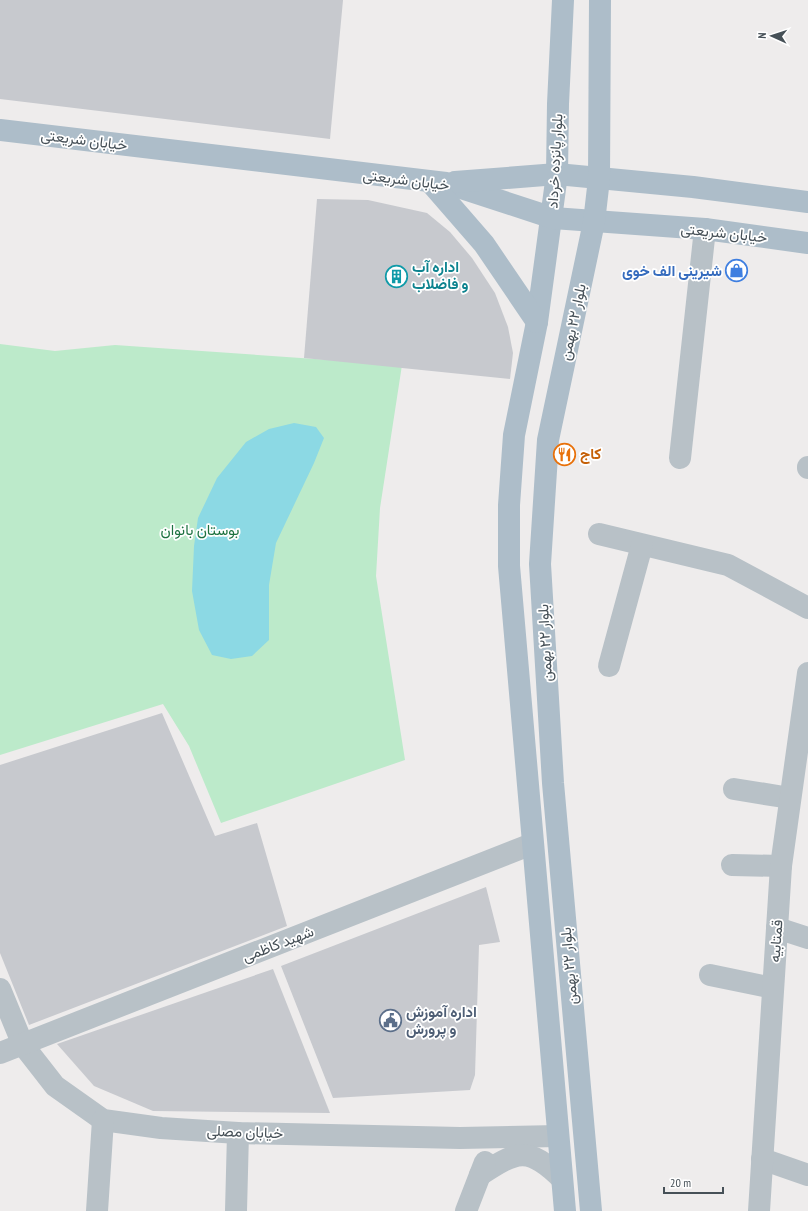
<svg xmlns="http://www.w3.org/2000/svg" width="808" height="1211" font-family="'PT Sans Narrow',Vazirmatn,sans-serif">
	<rect width="100%" height="100%" fill="#eeecec"/>
	<path fill="#bceaca" d="M 0,344 L 55,351 L 115,345 L 402,365 L 380,508 L 376,576 L 405,760 L 221,823 L 189,746 L 163,704 L 0,755 Z"/>
	<path fill="#8cd9e4" d="M 294,423 L 316,427 L 324,438 L 314,463 L 276,543 L 269,585 L 269,640 L 252,656 L 231,659 L 212,655 L 199,630 L 192,591 L 194,546 L 198,518 L 217,478 L 246,442 L 269,429 Z"/>
	<g fill="#c7c9ce">
		<path d="M 0,0 L 343,0 L 330,139 L 0,99 Z"/>
		<path d="M 317,199 L 368,200 L 427,213 L 450,232 L 472,258 L 495,293 L 508,327 L 513,353 L 510,379 L 304,358 Z"/>
		<path d="M 162,713 L 215,836 L 257,823 L 287,926 L 29,1025 L 0,953 L 0,765 Z"/>
		<path d="M 486,887 L 500,942 L 479,945 L 475,1075 L 470,1090 L 333,1098 L 281,966 Z"/>
		<path d="M 273,969 L 330,1113 L 153,1111 L 94,1086 L 57,1044 Z"/>
	</g>
	<g fill="none" stroke-linecap="round" stroke-linejoin="round">
		<g stroke="#b8c1c7" stroke-width="22">
			<path d="M 680,458 L 705,229"/>
			<path d="M 808,467 L 808,468"/>
			<path d="M 599,534 L 728,565 L 808,608"/>
			<path d="M 609,666 L 642,545"/>
			<path d="M 734,789 L 790,798"/>
			<path d="M 732,865 L 781,866"/>
			<path d="M 777,928 L 808,938"/>
			<path d="M 710,975 L 773,988"/>
			<path d="M 0,989 L 23,1045 L 55,1086 L 103,1120 L 161,1128 L 238,1133 L 460,1138 L 558,1136"/>
			<path d="M 0,1053 L 532,844"/>
			<path d="M 762,1159 L 808,1175"/>
			<path d="M 480,1175 C 517,1151 528,1145 562,1179"/>
			<path d="M 97,1211 L 103,1120"/>
			<path d="M 236,1211 L 238,1133"/>
			<path d="M 466,1211 L 485,1162"/>
			<path d="M 759,1211 L 781,866 L 808,673"/>
		</g>
		<g stroke="#adbdc9" stroke-width="22">
			<path d="M 563,0 L 558,104 L 557,174 L 537,322 L 514,435 L 509,505 L 509,566 L 565,1211"/>
			<path d="M 0,130 L 446,183 L 553,218 L 705,229 L 808,243"/>
			<path d="M 455,182 L 557,174 L 693,187 L 808,202"/>
			<path d="M 431,183 L 484,244 L 537,322"/>
			<path d="M 591,1211 L 553,783 L 540,564 L 548,440 L 594,222 L 599,179 L 600,0"/>
		</g>
	</g>
	<defs>
		<symbol id="shop-ring" viewBox="-11 -11 22 22"><circle r="9.5" fill="#fff" stroke="#3f7fe0" stroke-width="1.5"/><path d="M-5-2.5h2.3a2.7 3.5 0 0 1 5.4 0H5L5.5 6h-11ZM-1.5-2.5h3a1.5 2.3 0 0 0-3 0Z" fill="#3f7fe0"/></symbol>
		<symbol id="building-ring" viewBox="-11 -11 22 22"><circle r="9.5" fill="#fff" stroke="#0f9aa8" stroke-width="1.5"/><path d="M-4-6H4V6H1V3H-1V6H-4ZM-2.5-4.3h1.7v1.8h-1.7ZM.8-4.3h1.7v1.8H.8ZM-2.5-1h1.7V.8h-1.7ZM.8-1h1.7V.8H.8Z" fill="#0f9aa8"/></symbol>
		<symbol id="restaurant-ring" viewBox="-11 -11 22 22"><circle r="9.5" fill="#fff" stroke="#e8710a" stroke-width="1.5"/><path d="M-5-6h1v4h1v-4h1v4h1v-4h1v5L-1.5 .5V6h-2V.5L-5-1ZM5-6V6H3V1.5H1.5Q1.5-4 5-6Z" fill="#e8710a"/></symbol>
		<symbol id="civic-ring" viewBox="-11 -11 22 22"><circle r="9.5" fill="#fff" stroke="#5c6f8a" stroke-width="1.5"/><path d="M-.6-6.5H3V-4.5H.6V-3L4-1V1h2V6H-6V1h2V-1L-.6-3ZM-1.2 2.5V6h2.4V2.5Z" fill="#5c6f8a"/></symbol>
	</defs>
	<g fill-rule="evenodd">
		<use href="#shop-ring" x="724" y="258" width="25" height="25"/>
		<use href="#building-ring" x="384" y="264" width="25" height="25"/>
		<use href="#restaurant-ring" x="552" y="442" width="25" height="25"/>
		<use href="#civic-ring" x="378" y="1008" width="25" height="25"/>
	</g>
	<g text-anchor="middle" stroke-width="3.5" stroke-linejoin="round" paint-order="stroke">
		<g font-size="15" fill="#465057" stroke="#fff">
			<text transform="translate(84 140) rotate(7)" y="5">خیابان شریعتی</text>
			<text transform="translate(555 161) rotate(-87)" y="5">بلوار پانزده خرداد</text>
			<text transform="translate(406 180) rotate(7)" y="5">خیابان شریعتی</text>
			<text transform="translate(724 233) rotate(6)" y="5">خیابان شریعتی</text>
			<text transform="translate(573 322) rotate(-78)" y="5">بلوار ۲۲ بهمن</text>
			<text transform="translate(545 643) rotate(-93)" y="5">بلوار ۲۲ بهمن</text>
			<text transform="translate(776 941) rotate(-86)" y="5">قمتابیه</text>
			<text transform="translate(278 944) rotate(-21)" y="5">شهید کاظمی</text>
			<text transform="translate(569 966) rotate(-95)" y="5">بلوار ۲۲ بهمن</text>
			<text transform="translate(245 1132) rotate(2)" y="5">خیابان مصلی</text>
		</g>
		<g font-size="15" font-weight="bold" fill="#0d838f" stroke="#fff" text-anchor="start">
			<text x="412" y="272">اداره آب<tspan x="412" dy="17">و فاضلاب</tspan></text>
		</g>
		<g font-size="15" font-weight="bold" fill="#366cbe" stroke="#fff" text-anchor="end">
			<text x="722" y="276">شیرینی الف خوی</text>
		</g>
		<g font-size="15" font-weight="bold" fill="#c56008" stroke="#fff" text-anchor="start">
			<text x="580" y="459">کاج</text>
		</g>
		<g font-size="15" fill="#1d7241" stroke="#fff">
			<text x="200" y="535">بوستان بانوان</text>
		</g>
		<g font-size="15" font-weight="bold" fill="#4e5e75" stroke="#fff" text-anchor="start">
			<text x="406" y="1017">اداره آموزش<tspan x="406" dy="17">و پرورش</tspan></text>
		</g>
	</g>
	<g transform="translate(772 36) rotate(273)" stroke="#ffffff" stroke-width="3" paint-order="stroke">
	<path d="M0-3L7 15L0 10L-7 15Z" fill="#465057"/>
	<text y="-6" font-size="11" font-weight="bold" text-anchor="middle" fill="#465057">N</text>
	</g>
	<path d="M664 1187v6h59v-6" fill="none" stroke="#465057" stroke-width="2"/>
	<text x="670" y="1187" font-size="12" fill="#465057" stroke="#ffffff" stroke-width="3" paint-order="stroke">20 m</text>
</svg>
